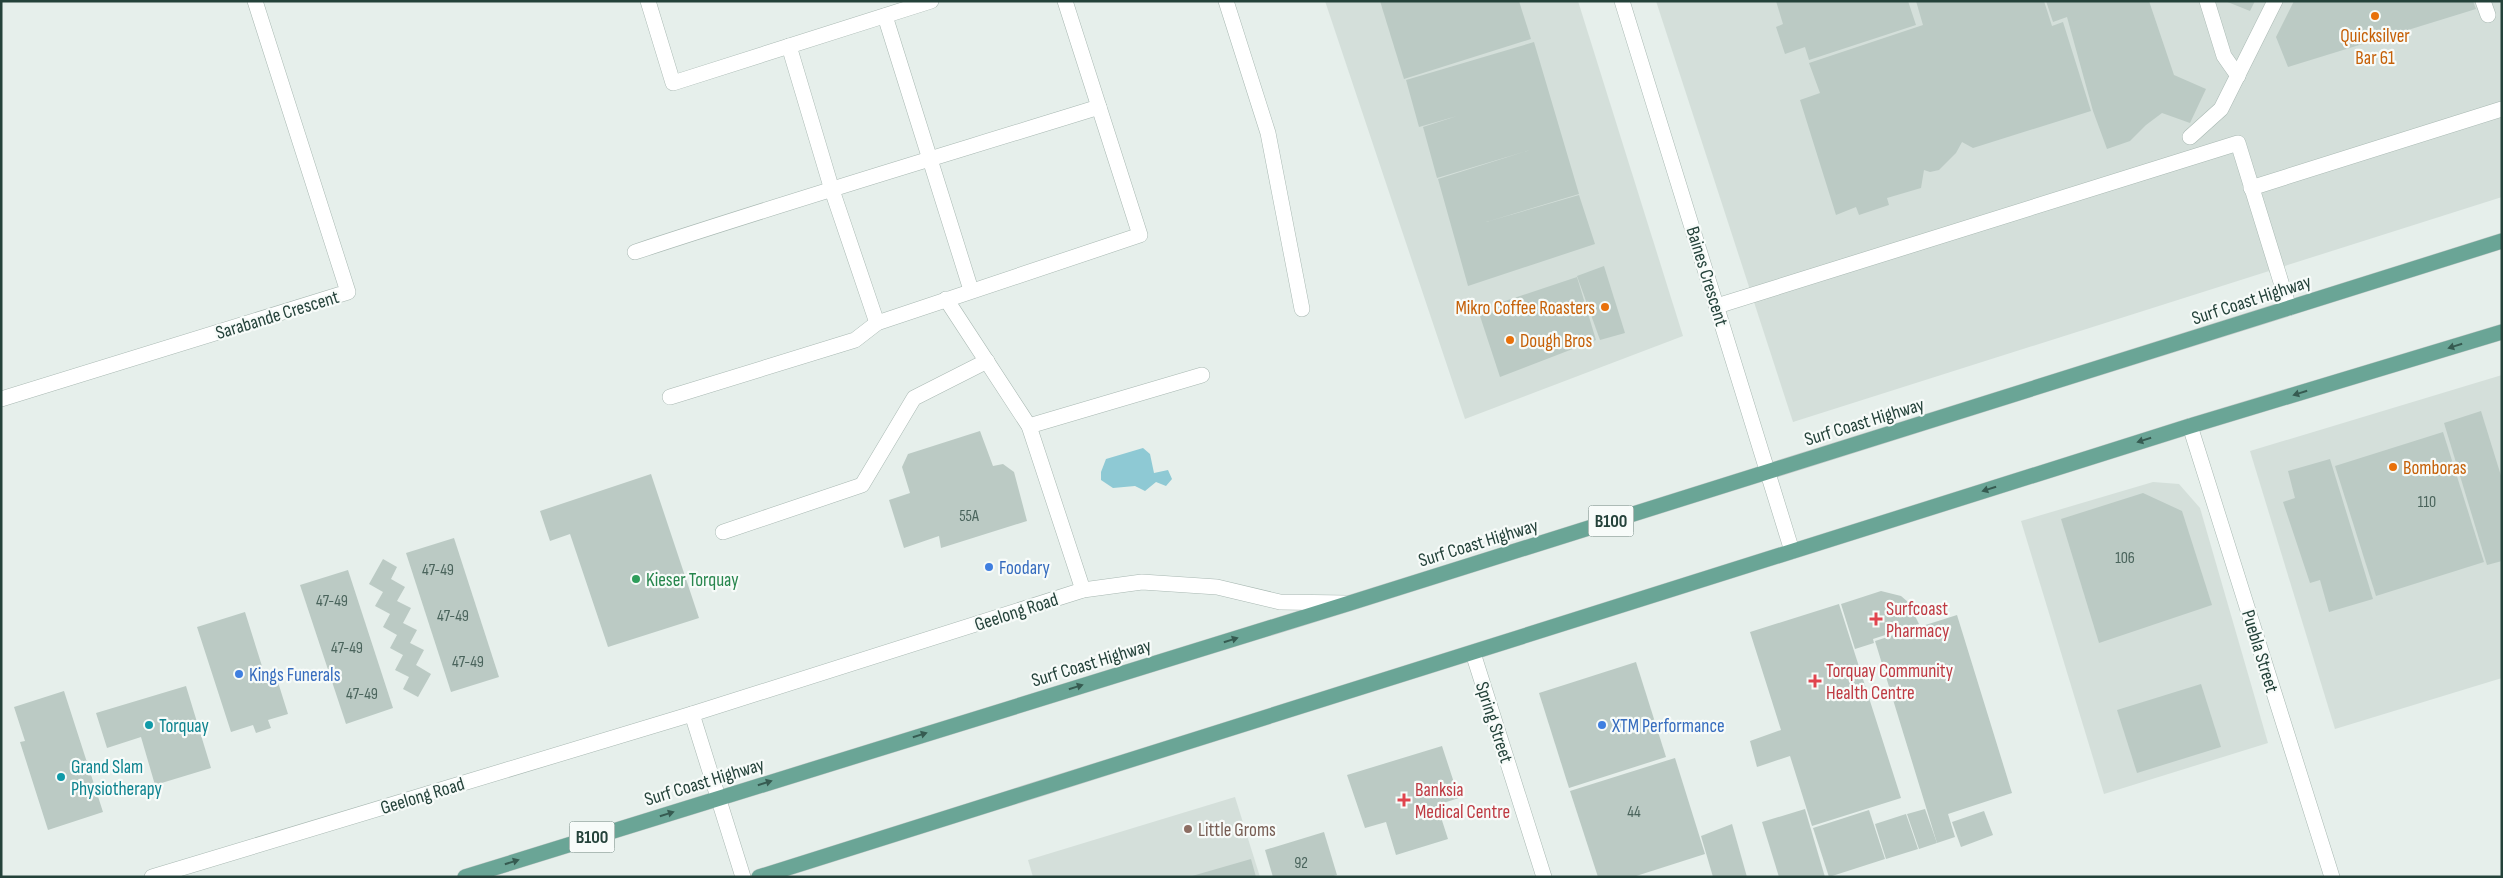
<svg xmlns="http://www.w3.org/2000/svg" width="2503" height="878" font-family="'Sofia Sans Condensed',sans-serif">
	<rect width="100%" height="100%" fill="#e6efeb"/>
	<g fill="#d4dfda">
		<path d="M 1325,1 L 1578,1 L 1683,336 L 1465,419 Z"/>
		<path d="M 1656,1 L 2502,1 L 2502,197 L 1793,422 Z"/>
		<path d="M 2502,375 L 2502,678 L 2335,729 L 2250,451 Z"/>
		<path d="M 2153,482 L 2179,484 L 2200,508 L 2268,743 L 2104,794 L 2021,521 Z"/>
		<path d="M 1235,797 L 1260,877 L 1033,877 L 1028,860 Z"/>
	</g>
	<path fill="#8ec9d4" d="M 1143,448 L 1150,454 L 1154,473 L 1168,470 L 1172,479 L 1166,486 L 1156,482 L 1145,491 L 1135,486 L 1113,488 L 1101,480 L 1101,472 L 1106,459 Z"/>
	<g fill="#bbcac4">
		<path d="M 1380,1 L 1519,1 L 1531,39 L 1404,79 Z"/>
		<path d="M 1776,1 L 1908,1 L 1916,25 L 1809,60 L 1805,47 L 1785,54 L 1776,27 L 1783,24 Z"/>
		<path d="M 1916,1 L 2044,1 L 2052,26 L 2063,22 L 2091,111 L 1973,148 L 1962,142 L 1956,153 L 1939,170 L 1930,172 L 1924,170 L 1921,188 L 1887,198 L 1889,205 L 1859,215 L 1856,207 L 1836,215 L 1800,100 L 1820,93 L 1809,63 L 1923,25 Z"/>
		<path d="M 2046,1 L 2149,1 L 2174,75 L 2206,89 L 2190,123 L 2162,113 L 2146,125 L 2130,141 L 2107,149 L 2093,111 L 2067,17 L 2053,22 Z"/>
		<path d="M 2225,1 L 2255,1 L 2250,11 Z"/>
		<path d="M 2294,1 L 2473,1 L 2476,9 L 2288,67 L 2276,37 Z"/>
		<path d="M 1534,42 L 1579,194 L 1486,222 L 1579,195 L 1595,244 L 1468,286 L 1438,179 L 1530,150 L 1437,178 L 1423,127 L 1457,116 L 1419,127 L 1406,80 Z"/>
		<path d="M 1604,266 L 1625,333 L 1600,340 L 1577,276 Z"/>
		<path d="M 1577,277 L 1596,340 L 1500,377 L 1478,310 Z"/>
		<path d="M 2481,411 L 2502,479 L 2502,561 L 2487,565 L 2444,423 Z"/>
		<path d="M 980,431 L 993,466 L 1003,464 L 1014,472 L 1027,521 L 941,548 L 939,536 L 904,548 L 889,500 L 910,493 L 902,467 L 908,454 Z"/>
		<path d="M 2443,432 L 2484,562 L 2376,596 L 2335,466 Z"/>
		<path d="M 2330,459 L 2373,599 L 2329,612 L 2320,580 L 2310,583 L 2283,502 L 2295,498 L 2288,471 Z"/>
		<path d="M 651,474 L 699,618 L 608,647 L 570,534 L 550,541 L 540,511 Z"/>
		<path d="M 2143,493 L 2182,511 L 2212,605 L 2099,643 L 2061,519 Z"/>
		<path d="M 454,538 L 499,677 L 451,692 L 406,553 Z"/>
		<path d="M 383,559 L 397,567 L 391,579 L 405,587 L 397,601 L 411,608 L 403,623 L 417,630 L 410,643 L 424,650 L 416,665 L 431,674 L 418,697 L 403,689 L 409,677 L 395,670 L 403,655 L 390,648 L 397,635 L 383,627 L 390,614 L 375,606 L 383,592 L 369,584 Z"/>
		<path d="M 348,570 L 393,708 L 346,724 L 300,585 Z"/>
		<path d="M 1881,591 L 1901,596 L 1908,602 L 1919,624 L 1873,639 L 1874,643 L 1855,649 L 1841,604 Z"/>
		<path d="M 1839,604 L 1901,798 L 1812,826 L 1790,756 L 1757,767 L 1750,741 L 1781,730 L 1750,632 Z"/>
		<path d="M 245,612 L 267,682 L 277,679 L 288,714 L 268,720 L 271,728 L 256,733 L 253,725 L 231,732 L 197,627 Z"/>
		<path d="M 1957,615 L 2012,793 L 1948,814 L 1955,837 L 1937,843 L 1875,641 Z"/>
		<path d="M 1636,662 L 1666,757 L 1569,788 L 1539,693 Z"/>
		<path d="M 2201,684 L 2221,747 L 2137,773 L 2117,710 Z"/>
		<path d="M 186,686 L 211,768 L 155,785 L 141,737 L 107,748 L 96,713 Z"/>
		<path d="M 64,691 L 103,812 L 48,830 L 20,742 L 25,741 L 14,707 Z"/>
		<path d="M 1442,746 L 1459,798 L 1437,805 L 1448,839 L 1396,855 L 1386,822 L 1365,828 L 1347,775 Z"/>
		<path d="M 1675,758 L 1705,854 L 1633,877 L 1598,877 L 1570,791 Z"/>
		<path d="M 1805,809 L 1825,877 L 1779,877 L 1762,822 Z"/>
		<path d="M 1925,809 L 1937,843 L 1919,849 L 1907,814 Z"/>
		<path d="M 1869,810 L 1885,859 L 1829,877 L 1813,828 Z"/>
		<path d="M 1984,811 L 1993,835 L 1961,847 L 1952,822 Z"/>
		<path d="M 1906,814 L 1918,849 L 1886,859 L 1875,824 Z"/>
		<path d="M 1732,824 L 1747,877 L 1713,877 L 1701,836 Z"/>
		<path d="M 1324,832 L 1337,875 L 1330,877 L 1273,877 L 1265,850 Z"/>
		<path d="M 1251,859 L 1256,877 L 1193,877 L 1192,876 Z"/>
	</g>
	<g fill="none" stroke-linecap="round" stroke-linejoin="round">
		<defs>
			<g id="minor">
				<path d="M 648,1 L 673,83 L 931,1"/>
				<path d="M 1226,1 L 1268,133 L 1302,309"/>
				<path d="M 1622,1 L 1792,551"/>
				<path d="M 2207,1 L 2224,56 L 2238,76"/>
				<path d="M 2483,1 L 2488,15"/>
				<path d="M 885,16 L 971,290"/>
				<path d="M 789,46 L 832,190 L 877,323"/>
				<path d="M 2190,137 L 2221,109 L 2275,1"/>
				<path d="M 2251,188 L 2502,109"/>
				<path d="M 635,252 C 789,201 944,155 1099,107"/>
				<path d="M 946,299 L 1029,426 L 1083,590"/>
				<path d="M 1717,306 L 2238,143 L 2289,308"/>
				<path d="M 670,397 L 855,340 L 877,323 L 1140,235 L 1065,1"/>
				<path d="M 1,399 L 348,292 L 255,1"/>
				<path d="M 1029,426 L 1202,375"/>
				<path d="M 2190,426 L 2332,877"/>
				<path d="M 723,532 L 862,485 L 914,398 L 987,361"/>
				<path d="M 1473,653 L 1544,877"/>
				<path d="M 692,714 L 743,877"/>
				<path d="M 152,877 L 692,714 L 1083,590 L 1142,582 L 1217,587 L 1280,602 L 1346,603"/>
			</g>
			<g id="major">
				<path d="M 465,877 L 1350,603 L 2502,241"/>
				<path d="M 759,877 L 2190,426 L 2502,332"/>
			</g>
		</defs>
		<use href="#minor" stroke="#a8b8b2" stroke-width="16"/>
		<use href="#major" stroke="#c2cac8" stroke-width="16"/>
		<use href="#minor" stroke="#fff" stroke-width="15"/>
		<use href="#major" stroke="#6aa596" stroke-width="15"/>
	</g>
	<defs><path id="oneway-solid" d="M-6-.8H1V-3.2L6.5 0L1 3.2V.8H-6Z" transform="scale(1.25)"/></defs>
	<g fill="#365b51">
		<use href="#oneway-solid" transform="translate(2455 346) rotate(163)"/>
		<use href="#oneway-solid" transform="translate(2300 393) rotate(163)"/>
		<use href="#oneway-solid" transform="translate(2144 440) rotate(162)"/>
		<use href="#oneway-solid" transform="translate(1989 489) rotate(162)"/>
		<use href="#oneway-solid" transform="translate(1231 640) rotate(-17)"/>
		<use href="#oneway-solid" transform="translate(1076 687) rotate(-17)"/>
		<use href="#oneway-solid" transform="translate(920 735) rotate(-17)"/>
		<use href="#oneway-solid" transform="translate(765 783) rotate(-17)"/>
		<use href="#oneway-solid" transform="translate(667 814) rotate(-17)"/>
		<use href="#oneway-solid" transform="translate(512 862) rotate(-17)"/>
	</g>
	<g fill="#e8710a" stroke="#f7fbf9" stroke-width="2">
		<circle cx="2375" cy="16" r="5"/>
		<circle cx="1605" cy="307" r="5"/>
		<circle cx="1510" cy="340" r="5"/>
		<circle cx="2393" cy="467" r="5"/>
	</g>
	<g fill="#3f7fe0" stroke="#f7fbf9" stroke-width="2">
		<circle cx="989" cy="567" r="5"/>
		<circle cx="239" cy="674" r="5"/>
		<circle cx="1602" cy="725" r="5"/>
	</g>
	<circle fill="#2e9e5b" stroke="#f7fbf9" stroke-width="2" cx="636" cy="579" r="5"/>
	<g fill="#e0444e" stroke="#f7fbf9" stroke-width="2">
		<path d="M1873.5 611.5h5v5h5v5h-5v5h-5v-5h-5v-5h5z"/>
		<path d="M1812.5 673.5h5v5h5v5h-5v5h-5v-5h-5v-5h5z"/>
		<path d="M1401.5 792.5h5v5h5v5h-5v5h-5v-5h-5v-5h5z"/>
	</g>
	<g fill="#0f9aa8" stroke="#f7fbf9" stroke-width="2">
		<circle cx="149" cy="725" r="5"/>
		<circle cx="61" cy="777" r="5"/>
	</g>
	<circle fill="#8d6e63" stroke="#f7fbf9" stroke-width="2" cx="1188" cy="829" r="5"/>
	<g text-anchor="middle" stroke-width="4.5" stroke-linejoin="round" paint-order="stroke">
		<g font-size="16" fill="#4a645c">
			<text x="2427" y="507">110</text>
			<text x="969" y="521">55A</text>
			<text x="2125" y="563">106</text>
			<text x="438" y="575">47-49</text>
			<text x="332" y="606">47-49</text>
			<text x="453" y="621">47-49</text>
			<text x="347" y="653">47-49</text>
			<text x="468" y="667">47-49</text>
			<text x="362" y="699">47-49</text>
			<text x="1634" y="817">44</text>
			<text x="1301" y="868">92</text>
		</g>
		<g fill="#f7fbf9" stroke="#637a73" stroke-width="1">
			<rect x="1588.5" y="505.5" width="45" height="31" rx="4"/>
			<rect x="569.5" y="821.5" width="45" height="31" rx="4"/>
		</g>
		<g font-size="18" font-weight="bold" fill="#24423a">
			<text x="1611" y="527">B100</text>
			<text x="592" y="843">B100</text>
		</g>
		<g font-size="19" fill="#c56008" stroke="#f7fbf9" text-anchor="start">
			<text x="2375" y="42" text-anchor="middle">Quicksilver<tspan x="2375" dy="22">Bar 61</tspan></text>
			<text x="1595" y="314" text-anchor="end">Mikro Coffee Roasters</text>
			<text x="1520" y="347">Dough Bros</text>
			<text x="2403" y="474">Bomboras</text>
		</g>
		<g font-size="19" fill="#24423a" stroke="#f7fbf9">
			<text transform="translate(1708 276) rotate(73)" y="7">Baines Crescent</text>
			<text transform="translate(2251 299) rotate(-18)" y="7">Surf Coast Highway</text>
			<text transform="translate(277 314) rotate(-17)" y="7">Sarabande Crescent</text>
			<text transform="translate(1864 421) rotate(-17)" y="7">Surf Coast Highway</text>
			<text transform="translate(1478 542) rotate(-17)" y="7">Surf Coast Highway</text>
			<text transform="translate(1016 611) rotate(-18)" y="7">Geelong Road</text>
			<text transform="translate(2261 651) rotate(73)" y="7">Puebla Street</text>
			<text transform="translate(1091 662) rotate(-17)" y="7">Surf Coast Highway</text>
			<text transform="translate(1495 722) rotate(72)" y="7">Spring Street</text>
			<text transform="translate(704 781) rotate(-17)" y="7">Surf Coast Highway</text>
			<text transform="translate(422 795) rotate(-17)" y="7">Geelong Road</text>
		</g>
		<g font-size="19" fill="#366cbe" stroke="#f7fbf9" text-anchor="start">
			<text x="999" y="574">Foodary</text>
			<text x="249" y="681">Kings Funerals</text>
			<text x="1612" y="732">XTM Performance</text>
		</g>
		<g font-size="19" fill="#27864d" stroke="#f7fbf9" text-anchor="start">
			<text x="646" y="586">Kieser Torquay</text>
		</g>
		<g font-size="19" fill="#be3a42" stroke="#f7fbf9" text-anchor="start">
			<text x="1886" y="615">Surfcoast<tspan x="1886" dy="22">Pharmacy</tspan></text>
			<text x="1826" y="677">Torquay Community<tspan x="1826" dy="22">Health Centre</tspan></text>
			<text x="1415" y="796">Banksia<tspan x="1415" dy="22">Medical Centre</tspan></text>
		</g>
		<g font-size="19" fill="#0d838f" stroke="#f7fbf9" text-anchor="start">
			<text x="159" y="732">Torquay</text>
			<text x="71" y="773">Grand Slam<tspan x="71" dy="22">Physiotherapy</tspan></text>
		</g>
		<g font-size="19" fill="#785e54" stroke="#f7fbf9" text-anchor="start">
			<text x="1198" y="836">Little Groms</text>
		</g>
	</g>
	<rect width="2503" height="878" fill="none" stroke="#24423a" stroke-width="5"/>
</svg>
